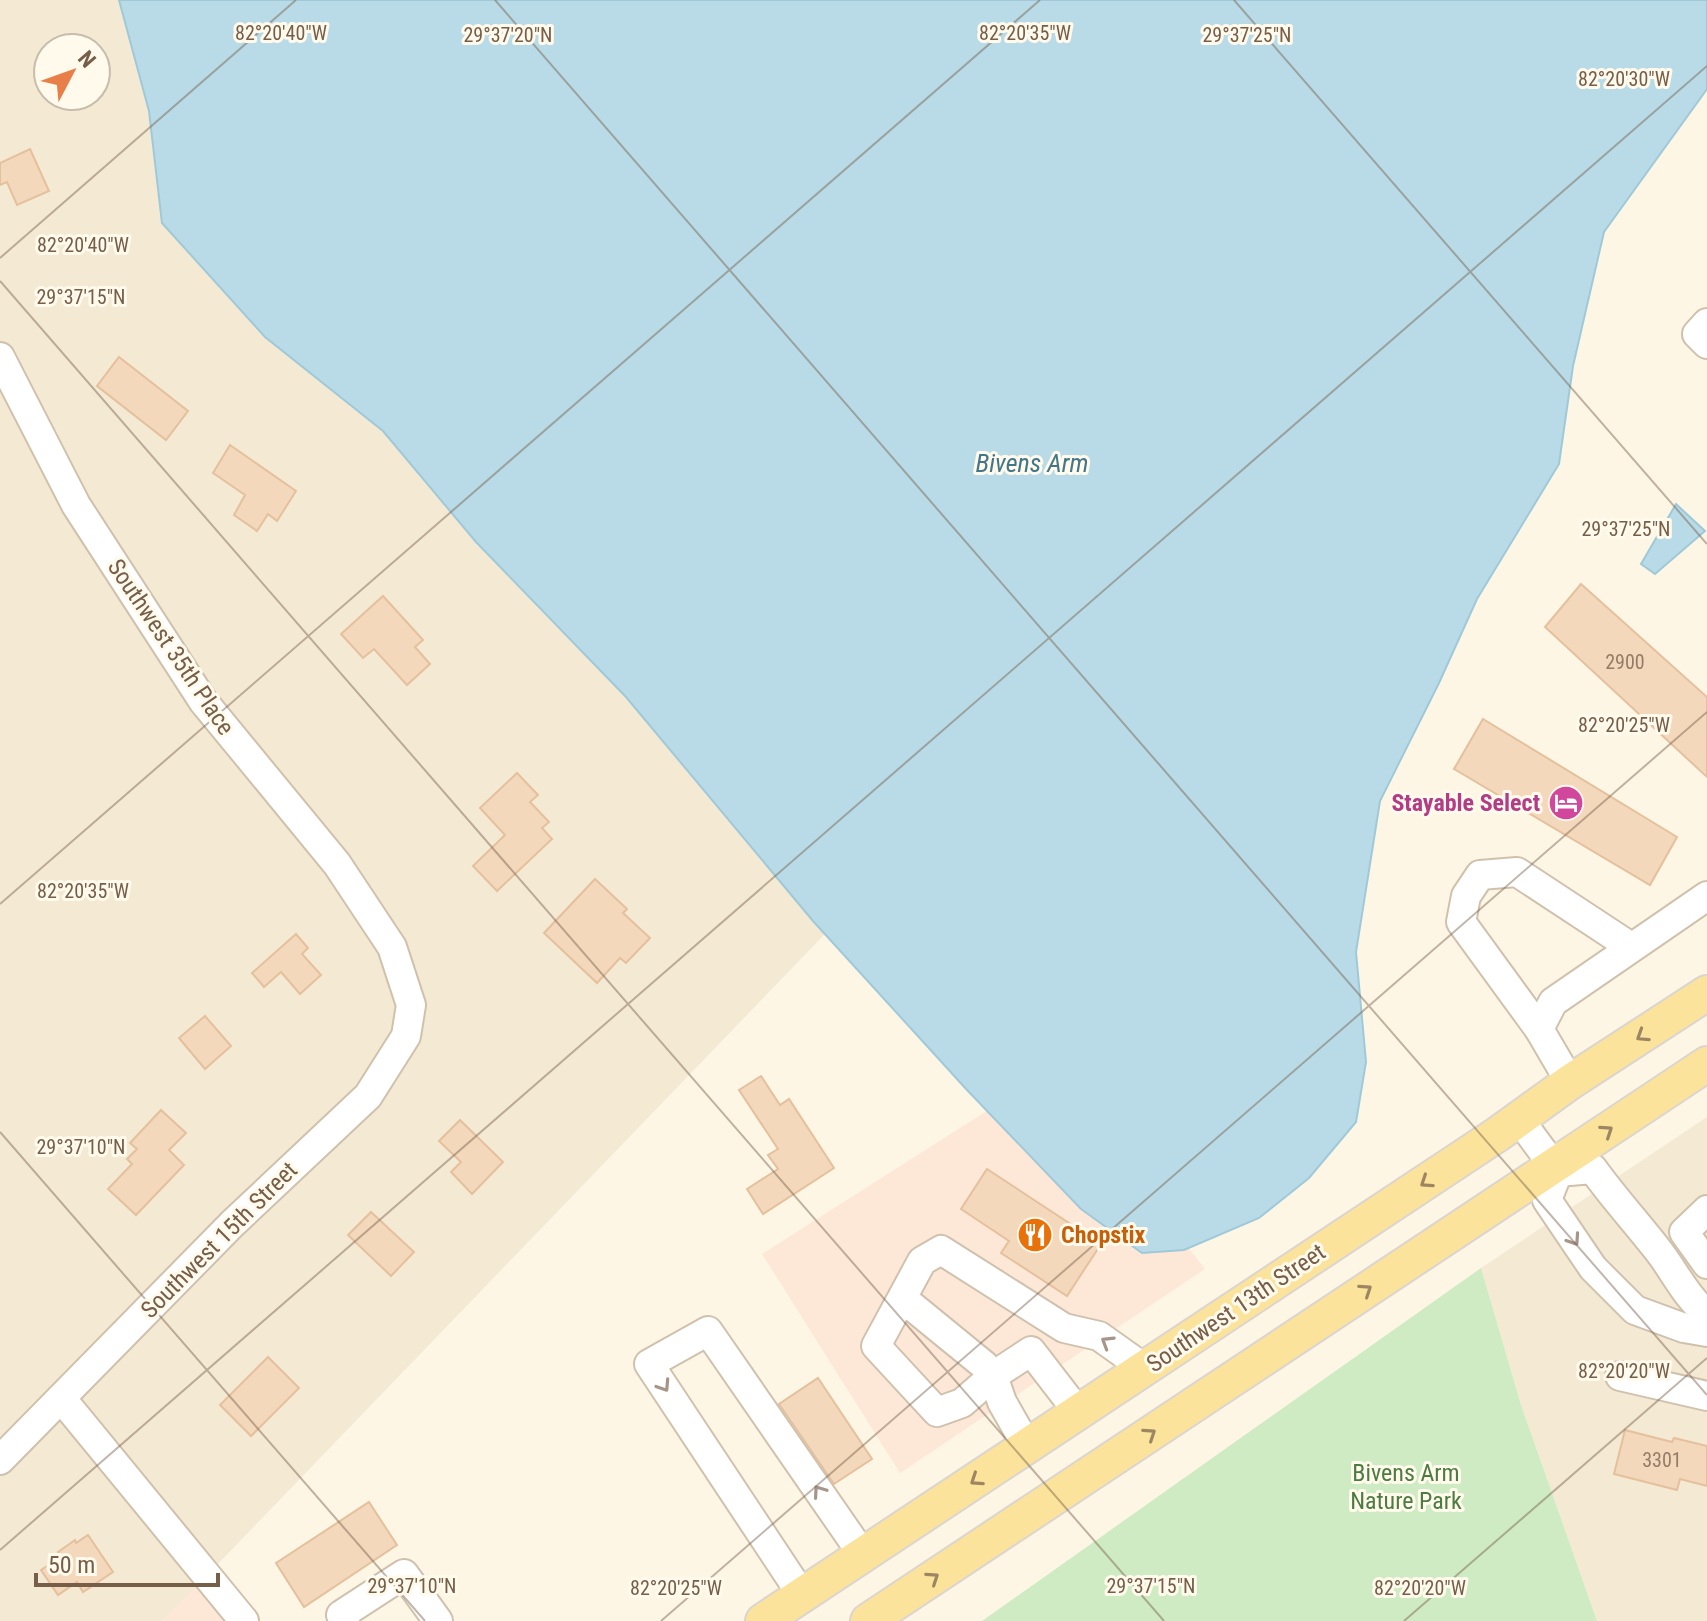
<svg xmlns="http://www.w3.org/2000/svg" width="1707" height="1621" font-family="'Roboto Condensed',sans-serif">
	<rect width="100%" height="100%" fill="#fdf6e5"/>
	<g fill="#f4e9d3" fill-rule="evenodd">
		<path d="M 0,0 L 268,0 L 849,909 L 163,1621 L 0,1621 ZM 48,48 L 96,48 L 96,96 L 48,96 Z"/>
		<path d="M 1707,1117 L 1707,1621 L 1597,1621 L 1521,1405 L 1481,1268 Z"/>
	</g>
	<g fill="#fde8d8">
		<path d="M 1026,1086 L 1179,1236 L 1205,1269 L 900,1473 L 762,1254 Z"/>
		<path d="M 205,1577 L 238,1621 L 163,1621 Z"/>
	</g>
	<path fill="#cfebc3" d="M 1481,1268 L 1521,1405 L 1597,1621 L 982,1621 Z"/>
	<g fill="#b9dbe7" stroke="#9fc9d9" stroke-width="2">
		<path d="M 119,0 L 1707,0 L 1707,89 L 1604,232 L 1573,366 L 1559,464 L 1477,599 L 1439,683 L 1380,801 L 1356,952 L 1366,1062 L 1356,1122 L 1309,1178 L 1259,1218 L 1184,1250 L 1142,1253 L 1081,1209 L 967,1090 L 813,921 L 626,697 L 476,542 L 383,431 L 265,337 L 162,223 L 149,111 Z"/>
		<path d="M 1676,504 L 1705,531 L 1655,574 L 1641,564 Z"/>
	</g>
	<g fill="#f3d8bc" stroke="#e5c09c" stroke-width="2">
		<path d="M 30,149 L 49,191 L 17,205 L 7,182 L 0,185 L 0,163 Z"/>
		<path d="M 119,357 L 188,411 L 166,440 L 97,386 Z"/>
		<path d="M 230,445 L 296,491 L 277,521 L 268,514 L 257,531 L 234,515 L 245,495 L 213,473 Z"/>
		<path d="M 1581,584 L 1707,697 L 1707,777 L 1545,627 Z"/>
		<path d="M 383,596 L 423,640 L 415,647 L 430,664 L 407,685 L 374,649 L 363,658 L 341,634 Z"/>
		<path d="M 1483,719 L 1677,837 L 1650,885 L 1454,769 Z"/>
		<path d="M 517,773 L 538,795 L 530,802 L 549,822 L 542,828 L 552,839 L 497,891 L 473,866 L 505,835 L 480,808 Z"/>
		<path d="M 595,879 L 627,909 L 623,913 L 650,938 L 626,963 L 620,958 L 597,983 L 544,933 Z"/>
		<path d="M 296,934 L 308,948 L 302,954 L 321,975 L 300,994 L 281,972 L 264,987 L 252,973 Z"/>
		<path d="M 205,1016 L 231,1046 L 205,1069 L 179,1038 Z"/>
		<path d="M 761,1076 L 780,1105 L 789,1099 L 834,1168 L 763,1214 L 747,1189 L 778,1169 L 768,1155 L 778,1149 L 739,1090 Z"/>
		<path d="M 161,1110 L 186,1133 L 169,1150 L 184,1165 L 136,1215 L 108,1189 L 132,1164 L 127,1159 L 137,1149 L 130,1143 Z"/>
		<path d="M 460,1120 L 503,1162 L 472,1194 L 451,1172 L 461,1162 L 439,1141 Z"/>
		<path d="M 987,1169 L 1101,1244 L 1067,1296 L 1001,1253 L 1009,1241 L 961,1209 Z"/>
		<path d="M 371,1212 L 414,1252 L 391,1276 L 348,1235 Z"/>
		<path d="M 268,1357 L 299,1388 L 251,1436 L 220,1405 Z"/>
		<path d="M 818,1378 L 872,1459 L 834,1484 L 779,1404 Z"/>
		<path d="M 1625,1430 L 1672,1442 L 1674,1438 L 1707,1446 L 1707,1486 L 1680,1479 L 1677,1490 L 1614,1474 Z"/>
		<path d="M 369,1502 L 397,1545 L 304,1607 L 276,1563 Z"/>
		<path d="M 88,1535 L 113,1572 L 83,1592 L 77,1582 L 58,1595 L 41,1570 L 61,1557 L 58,1552 L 75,1540 L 76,1543 Z"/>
	</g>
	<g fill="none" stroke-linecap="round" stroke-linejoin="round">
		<defs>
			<g id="minor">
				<path d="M 1707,323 L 1697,334 L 1707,344"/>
				<path d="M 0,357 L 76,505 L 203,701 L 337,864 L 392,947 L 411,1005 L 406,1036 L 368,1096 L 232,1224 L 0,1460"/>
				<path d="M 1539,1029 L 1461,922 L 1466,896 L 1480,875 L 1517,872 L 1631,947"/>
				<path d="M 1570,1082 L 1539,1029 L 1553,1002 L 1707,896"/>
				<path d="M 1519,1119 L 1558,1172"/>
				<path d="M 1558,1172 L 1547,1200 L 1593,1268 L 1635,1310 L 1684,1328 L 1707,1332"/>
				<path d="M 1558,1172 L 1593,1169 C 1613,1197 1636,1222 1657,1249 C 1674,1270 1685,1296 1707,1314"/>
				<path d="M 1707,1210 L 1684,1232 L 1707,1264"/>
				<path d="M 902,1298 L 984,1365 L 993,1376 L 962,1403 L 937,1412 L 876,1346 L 922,1261 L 941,1250 L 1064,1328 L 1099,1336 L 1144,1368"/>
				<path d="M 1620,1376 L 1707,1396"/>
				<path d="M 61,1398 L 244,1621"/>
				<path d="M 1027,1446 L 1002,1402 L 993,1376 L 1031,1351 L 1078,1412"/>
				<path d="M 802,1595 L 649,1364 L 708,1331 L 863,1555"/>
				<path d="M 345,1621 L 341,1615 L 404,1574 L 438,1621"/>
			</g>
			<g id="major">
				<path d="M 763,1621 L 1498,1134 L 1570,1082 L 1707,993"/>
				<path d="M 868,1621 L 1707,1064"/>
			</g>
		</defs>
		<use href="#minor" stroke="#d0c1ad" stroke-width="32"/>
		<use href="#major" stroke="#dbd5d0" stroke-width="38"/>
		<use href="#minor" stroke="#fff" stroke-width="28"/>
		<use href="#major" stroke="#fce39c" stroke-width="34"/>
	</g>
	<defs><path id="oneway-chevron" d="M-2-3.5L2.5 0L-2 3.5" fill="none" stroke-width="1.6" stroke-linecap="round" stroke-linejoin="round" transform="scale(2)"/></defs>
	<g stroke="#9e8662">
		<use href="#oneway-chevron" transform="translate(1642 1036) rotate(147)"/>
		<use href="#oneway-chevron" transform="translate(1607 1131) rotate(-34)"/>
		<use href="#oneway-chevron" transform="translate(1426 1182) rotate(146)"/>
		<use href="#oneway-chevron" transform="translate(1366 1290) rotate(-34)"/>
		<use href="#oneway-chevron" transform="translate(1150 1434) rotate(-34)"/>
		<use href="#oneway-chevron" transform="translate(976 1480) rotate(146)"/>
		<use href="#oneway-chevron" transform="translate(933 1578) rotate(-34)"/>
	</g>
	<g stroke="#a69689">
		<use href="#oneway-chevron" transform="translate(1574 1240) rotate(56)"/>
		<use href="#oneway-chevron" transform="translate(1107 1342) rotate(-148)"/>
		<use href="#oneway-chevron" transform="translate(664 1386) rotate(57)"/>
		<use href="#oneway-chevron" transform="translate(819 1491) rotate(-125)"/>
	</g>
	<path fill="none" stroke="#765e49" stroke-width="2" stroke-opacity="0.45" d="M 495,0 L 1707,1395M 1234,0 L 1707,544M 0,258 L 296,0M 0,281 L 1164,1621M 0,904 L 1040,0M 0,1132 L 425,1621M 0,1550 L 1707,66M 661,1621 L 1707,712M 1404,1621 L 1707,1358"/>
	<defs>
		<symbol id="hotel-disc" viewBox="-11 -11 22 22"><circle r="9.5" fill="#d1479c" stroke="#fffaec"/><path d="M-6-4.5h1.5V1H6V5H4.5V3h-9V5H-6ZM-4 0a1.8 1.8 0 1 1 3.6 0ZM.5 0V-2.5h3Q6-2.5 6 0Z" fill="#fff"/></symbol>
		<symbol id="restaurant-disc" viewBox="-11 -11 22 22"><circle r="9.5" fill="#e8710a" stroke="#fffaec"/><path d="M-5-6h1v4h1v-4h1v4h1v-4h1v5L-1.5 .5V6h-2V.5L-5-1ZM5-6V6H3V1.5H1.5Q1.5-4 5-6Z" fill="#fff"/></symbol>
	</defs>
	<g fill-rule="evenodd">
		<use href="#hotel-disc" x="1546" y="783" width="40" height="40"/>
		<use href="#restaurant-disc" x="1015" y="1215" width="40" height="40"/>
	</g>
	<g text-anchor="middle" stroke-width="6" stroke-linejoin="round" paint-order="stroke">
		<g font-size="20" fill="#957c66">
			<text x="1625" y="669">2900</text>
			<text x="1662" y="1467">3301</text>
		</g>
		<g font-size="24" fill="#765e49" stroke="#fffaec">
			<text transform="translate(171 647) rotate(56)" y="8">Southwest 35th Place</text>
			<text transform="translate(219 1240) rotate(-45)" y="8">Southwest 15th Street</text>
			<text transform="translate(1236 1308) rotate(-34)" y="8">Southwest 13th Street</text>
		</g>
		<g font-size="24" font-weight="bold" fill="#b23c85" stroke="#fffaec" text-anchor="end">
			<text x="1540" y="811">Stayable Select</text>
		</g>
		<g font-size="24" font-weight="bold" fill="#c56008" stroke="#fffaec" text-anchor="start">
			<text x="1061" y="1243">Chopstix</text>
		</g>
		<g font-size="24" fill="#4c7c41" stroke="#fffaec">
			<text x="1406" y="1481">Bivens Arm<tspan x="1406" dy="28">Nature Park</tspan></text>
		</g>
		<g font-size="26" font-style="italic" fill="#42768a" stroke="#fffaec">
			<text x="1032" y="472">Bivens Arm</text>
		</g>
	</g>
	<g font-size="20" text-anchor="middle" fill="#765e49" stroke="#fffaec" stroke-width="6" stroke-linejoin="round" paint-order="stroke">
		<text x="281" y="40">82°20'40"W</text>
		<text x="1025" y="40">82°20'35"W</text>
		<text x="508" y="42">29°37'20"N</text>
		<text x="1247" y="42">29°37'25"N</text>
		<text x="1624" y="86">82°20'30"W</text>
		<text x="83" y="252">82°20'40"W</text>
		<text x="81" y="304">29°37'15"N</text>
		<text x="1626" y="536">29°37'25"N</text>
		<text x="1624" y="732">82°20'25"W</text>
		<text x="83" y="898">82°20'35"W</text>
		<text x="81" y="1154">29°37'10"N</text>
		<text x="1624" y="1378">82°20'20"W</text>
		<text x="412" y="1593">29°37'10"N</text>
		<text x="1151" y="1593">29°37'15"N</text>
		<text x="676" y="1595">82°20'25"W</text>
		<text x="1420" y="1595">82°20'20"W</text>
	</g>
	<g transform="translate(72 72) rotate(49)"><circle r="38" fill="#fffaec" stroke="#c8bcab" stroke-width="2"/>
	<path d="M0-6L14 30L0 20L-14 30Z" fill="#e87e48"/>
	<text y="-12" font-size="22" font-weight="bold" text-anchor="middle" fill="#765e49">N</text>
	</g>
	<path d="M36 1573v12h182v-12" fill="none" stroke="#765e49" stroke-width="4"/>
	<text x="48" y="1573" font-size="24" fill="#765e49" stroke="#fffaec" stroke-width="6" paint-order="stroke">50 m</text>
</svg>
